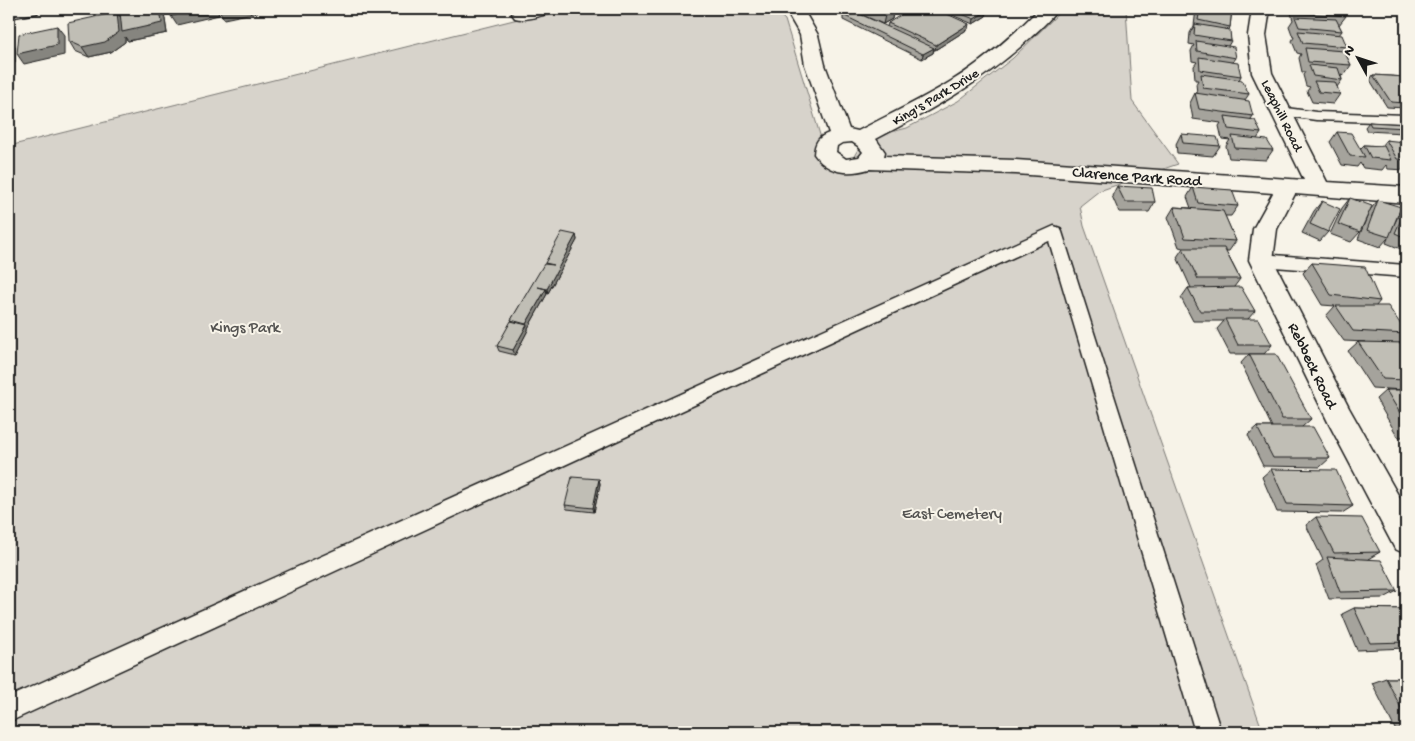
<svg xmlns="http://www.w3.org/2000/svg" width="1415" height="741" font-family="'Gochi Hand',sans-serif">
	<rect width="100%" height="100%" fill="#f7f3e8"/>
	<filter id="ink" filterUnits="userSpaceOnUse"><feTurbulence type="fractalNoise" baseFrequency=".02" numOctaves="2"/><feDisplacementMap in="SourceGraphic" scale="10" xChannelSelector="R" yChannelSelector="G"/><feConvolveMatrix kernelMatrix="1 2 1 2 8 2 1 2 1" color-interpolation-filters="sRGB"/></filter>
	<g filter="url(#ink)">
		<path fill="#d7d3cb" stroke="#7a7874" d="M 558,9 L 773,9 L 785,20 L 824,148 L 840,162 L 853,158 L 864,139 L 907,128 L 958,101 L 1013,58 L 1063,9 L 1126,9 L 1132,101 L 1178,164 L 1099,191 L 1080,206 L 1084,226 L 1263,732 L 9,732 L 9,146 Z"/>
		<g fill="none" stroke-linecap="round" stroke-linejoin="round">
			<defs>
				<g id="lane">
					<path d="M 1279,107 L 1316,112 L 1406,115 L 1406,123 L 1316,120 L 1274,114 L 1272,111 L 1274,108 Z"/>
					<path d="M 1054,226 L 1060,228 L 1062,232 L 1221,732 L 1195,732 L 1049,241 L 9,722 L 9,697 Z"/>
					<path d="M 1261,254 L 1406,265 L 1406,277 L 1261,266 L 1255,264 L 1253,260 L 1255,256 Z"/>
				</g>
				<g id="street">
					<path d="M 520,9 L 553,9 L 550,13 C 539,16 526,21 515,18 L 512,14 L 515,10 Z"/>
					<path d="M 785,9 L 803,9 L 818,35 L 825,65 L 849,129 L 858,131 C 890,114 923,99 953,80 C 985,60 1013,35 1039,9 L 1058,9 C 1050,20 1039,30 1029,39 C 983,82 931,110 876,139 L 885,152 L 884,156 L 1016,160 L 1304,180 L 1252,73 L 1248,35 L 1252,9 L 1270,9 L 1266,35 L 1272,73 L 1327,182 L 1406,187 L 1406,203 L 1295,194 L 1277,229 L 1273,260 L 1349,408 L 1406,509 L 1406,554 L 1395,549 L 1329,424 L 1249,260 L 1253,229 L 1273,193 L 1016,174 L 869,169 C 849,175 827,174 814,154 C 815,142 818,137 829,133 L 805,65 L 800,35 ZM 852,142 L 858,146 L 863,152 L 859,157 L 846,159 L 836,152 L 837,146 L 842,143 Z"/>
				</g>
				<path id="secondary" d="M 9,9 L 40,9 L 37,13 L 9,18 Z"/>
			</defs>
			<use href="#lane" stroke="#1c1c1c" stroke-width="3"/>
			<use href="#street" stroke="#1c1c1c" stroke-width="3"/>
			<use href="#secondary" stroke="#1c1c1c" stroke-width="3"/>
			<use href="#lane" fill="#f7f3e8" fill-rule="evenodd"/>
			<use href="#street" fill="#f7f3e8" fill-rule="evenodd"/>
			<use href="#secondary" fill="#f7f3e8" fill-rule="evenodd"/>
		</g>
		<g fill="#a5a39c" stroke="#1c1c1c">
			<path d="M 133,9 L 162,9 L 164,13 L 167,33 L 128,41 L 125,37 L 125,42 L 111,52 L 89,57 L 75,51 L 69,41 L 120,18 Z"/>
			<path d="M 858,9 L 899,9 L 893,13 L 892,19 L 883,24 L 858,13 Z"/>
			<path d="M 938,9 L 983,9 L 987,11 L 986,16 L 973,24 Z"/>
			<path d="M 1196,9 L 1232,9 L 1230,27 L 1229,30 L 1231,41 L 1228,46 L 1236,58 L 1233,62 L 1241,76 L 1239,80 L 1249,94 L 1245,100 L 1253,116 L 1251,119 L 1261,133 L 1257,139 L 1273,150 L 1266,160 L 1229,158 L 1226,146 L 1230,140 L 1222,139 L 1219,126 L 1221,123 L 1193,119 L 1190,103 L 1195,93 L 1197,93 L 1196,84 L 1198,80 L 1195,80 L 1194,66 L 1197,62 L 1192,61 L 1191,51 L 1194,45 L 1189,44 L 1190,33 L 1194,26 Z"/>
			<path d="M 1294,9 L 1348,9 L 1347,10 L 1342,9 L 1346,16 L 1339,25 L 1342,31 L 1339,35 L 1347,47 L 1344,51 L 1351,65 L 1344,75 L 1341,74 L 1342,80 L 1337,87 L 1340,94 L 1333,104 L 1312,102 L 1307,91 L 1310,87 L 1306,86 L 1303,75 L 1305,72 L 1302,72 L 1299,58 L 1301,54 L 1297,53 L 1292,41 L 1294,37 L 1293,37 L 1289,26 L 1293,20 L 1291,13 Z"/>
			<path d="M 843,15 L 887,27 L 888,23 L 968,29 L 935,50 L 934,50 L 933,53 L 922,59 L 843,20 Z"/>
			<path d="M 1373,75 L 1406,77 L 1406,108 L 1387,107 L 1370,80 Z"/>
			<path d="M 1369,122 L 1406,126 L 1406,129 L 1403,133 L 1367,131 L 1365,127 Z"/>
			<path d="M 1337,132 L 1360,149 L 1364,145 L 1381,146 L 1386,140 L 1406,145 L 1406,170 L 1388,169 L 1386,165 L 1382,170 L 1363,168 L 1360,163 L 1357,167 L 1342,165 L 1330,142 Z"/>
			<path d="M 1181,134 L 1220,146 L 1213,156 L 1177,153 L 1176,144 Z"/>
			<path d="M 1117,186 L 1155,202 L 1149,212 L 1119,212 L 1112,196 Z"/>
			<path d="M 1193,187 L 1238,206 L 1231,216 L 1225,216 L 1236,241 L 1229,251 L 1226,251 L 1240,279 L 1234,287 L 1255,311 L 1248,319 L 1272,345 L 1264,354 L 1230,354 L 1217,329 L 1224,321 L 1193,321 L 1181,298 L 1188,288 L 1191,288 L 1177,257 L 1183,248 L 1179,247 L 1168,217 L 1174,207 L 1191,208 L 1187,197 Z"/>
			<path d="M 1350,198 L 1360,232 L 1351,242 L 1330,234 L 1342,208 Z"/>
			<path d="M 1378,200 L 1392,229 L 1400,212 L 1406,205 L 1406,251 L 1386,243 L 1388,238 L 1380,247 L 1358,239 L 1370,210 Z"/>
			<path d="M 1322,201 L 1328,232 L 1320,241 L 1302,233 L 1314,211 Z"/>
			<path d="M 576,235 L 577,240 L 548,293 L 546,293 L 547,294 L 528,328 L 528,330 L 515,355 L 499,351 L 497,346 L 512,321 L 511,320 L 545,264 L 545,263 Z"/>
			<path d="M 1312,263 L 1380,301 L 1376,306 L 1406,332 L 1406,336 L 1399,343 L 1406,343 L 1406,437 L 1398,437 L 1376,399 L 1386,390 L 1403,390 L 1372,388 L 1348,351 L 1358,342 L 1365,342 L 1344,341 L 1326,316 L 1335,306 L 1322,305 L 1303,273 Z"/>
			<path d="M 1249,354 L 1311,419 L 1302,427 L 1330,458 L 1320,467 L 1263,466 L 1248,435 L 1257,427 L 1272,427 L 1241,363 Z"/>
			<path d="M 1406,442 L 1406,451 L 1403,445 Z"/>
			<path d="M 1271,469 L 1353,506 L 1342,513 L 1277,512 L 1262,477 Z"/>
			<path d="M 599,479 L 600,484 L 594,512 L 567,509 L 565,505 Z"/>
			<path d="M 1316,517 L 1380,552 L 1368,559 L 1397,591 L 1384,598 L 1329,599 L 1316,565 L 1323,560 L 1306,525 Z"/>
			<path d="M 1354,608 L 1406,609 L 1406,648 L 1357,650 L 1342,614 Z"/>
			<path d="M 1386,678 L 1406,678 L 1406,731 L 1396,731 L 1372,683 Z"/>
		</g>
		<g fill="#86857f" stroke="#1c1c1c">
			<path d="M 160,9 L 162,9 L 164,13 L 167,33 L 128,41 L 125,37 L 125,42 L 111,52 L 89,57 L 82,47 L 117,12 L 123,21 Z"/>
			<path d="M 201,9 L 217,9 L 219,15 L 177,25 L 171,16 Z"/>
			<path d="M 222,9 L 261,9 L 262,11 L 224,19 L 219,10 Z"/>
			<path d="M 888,9 L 899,9 L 893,13 L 892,19 L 883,24 L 886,11 Z"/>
			<path d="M 987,11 L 986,16 L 973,24 L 974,19 Z"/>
			<path d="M 969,24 L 968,29 L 935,50 L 936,45 Z"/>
			<path d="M 57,26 L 64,35 L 64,55 L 24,64 L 17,54 Z"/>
			<path d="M 9,39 L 15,47 L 15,63 L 9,64 Z"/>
			<path d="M 934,48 L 933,53 L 922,59 L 923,54 Z"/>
			<path d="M 576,235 L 577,240 L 548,293 L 547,289 Z"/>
			<path d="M 546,289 L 547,294 L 528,328 L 528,330 L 515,355 L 513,350 L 527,325 L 526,324 Z"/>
			<path d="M 599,479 L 600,484 L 594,512 L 593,508 Z"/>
		</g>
		<g fill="#c0beb5" stroke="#1c1c1c">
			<path d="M 133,9 L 160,9 L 162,23 L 122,32 L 120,12 Z"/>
			<path d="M 170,9 L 201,9 L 171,16 Z"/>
			<path d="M 881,9 L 889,9 L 886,11 Z"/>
			<path d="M 910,9 L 936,9 L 969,24 L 936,45 L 888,23 Z"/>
			<path d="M 950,9 L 983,9 L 987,11 L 974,19 Z"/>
			<path d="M 1200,9 L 1232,9 L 1230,27 L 1198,20 Z"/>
			<path d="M 1299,9 L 1341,9 L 1346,16 L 1300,13 Z"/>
			<path d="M 851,10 L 934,48 L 923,54 L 843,15 Z"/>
			<path d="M 117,12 L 119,32 L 105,42 L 82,47 L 69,41 L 68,23 Z"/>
			<path d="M 1295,17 L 1336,19 L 1342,31 L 1299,27 Z"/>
			<path d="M 1195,24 L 1230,30 L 1231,41 L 1194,35 Z"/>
			<path d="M 57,26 L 57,45 L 17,54 L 19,34 Z"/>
			<path d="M 1298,31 L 1342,35 L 1347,47 L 1303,43 Z"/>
			<path d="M 1196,41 L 1234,47 L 1236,58 L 1197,51 Z"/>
			<path d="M 1305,48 L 1344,51 L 1351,65 L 1308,62 Z"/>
			<path d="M 1199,57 L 1238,63 L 1241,76 L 1200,70 Z"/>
			<path d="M 1309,65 L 1338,68 L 1342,80 L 1313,76 Z"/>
			<path d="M 1201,74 L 1242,80 L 1249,94 L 1203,88 Z"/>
			<path d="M 1373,75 L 1406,77 L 1406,103 L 1391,102 Z"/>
			<path d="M 1314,81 L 1335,82 L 1340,94 L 1319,92 Z"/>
			<path d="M 1195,93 L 1249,101 L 1253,116 L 1199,109 Z"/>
			<path d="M 1225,116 L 1255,120 L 1261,133 L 1228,129 Z"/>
			<path d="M 1369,122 L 1405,124 L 1406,128 L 1371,126 Z"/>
			<path d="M 1337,132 L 1351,133 L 1365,157 L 1350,156 Z"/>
			<path d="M 1181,134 L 1217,137 L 1220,146 L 1183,143 Z"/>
			<path d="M 1232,136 L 1267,140 L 1273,150 L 1235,148 Z"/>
			<path d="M 1386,140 L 1404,142 L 1406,145 L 1406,160 L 1397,159 Z"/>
			<path d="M 1364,145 L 1384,146 L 1391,160 L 1371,158 Z"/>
			<path d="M 1117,186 L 1152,188 L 1155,202 L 1125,202 Z"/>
			<path d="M 1193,187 L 1232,190 L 1238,206 L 1198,203 Z"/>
			<path d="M 1350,198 L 1372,206 L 1360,232 L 1338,224 Z"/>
			<path d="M 1378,200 L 1401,207 L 1389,237 L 1367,230 Z"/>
			<path d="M 1322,201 L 1340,209 L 1328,232 L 1310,224 Z"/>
			<path d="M 1174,207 L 1223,211 L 1236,241 L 1185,238 Z"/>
			<path d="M 1406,208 L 1406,238 L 1395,233 Z"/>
			<path d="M 562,232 L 576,235 L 547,289 L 538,287 L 546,289 L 526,324 L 511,320 L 544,264 L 554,265 L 545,263 Z"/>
			<path d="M 1183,248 L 1224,248 L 1240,279 L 1198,279 Z"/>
			<path d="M 1312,263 L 1365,267 L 1380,301 L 1331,295 Z"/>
			<path d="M 1241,287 L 1255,311 L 1200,311 L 1188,288 Z"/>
			<path d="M 1336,306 L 1388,306 L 1406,332 L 1406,334 L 1353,331 Z"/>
			<path d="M 1225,319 L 1258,319 L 1272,345 L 1238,345 Z"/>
			<path d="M 511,321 L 527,325 L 513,350 L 497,346 Z"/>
			<path d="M 1358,342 L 1406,343 L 1406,380 L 1383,379 Z"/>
			<path d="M 1249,354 L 1276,354 L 1311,419 L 1282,419 Z"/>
			<path d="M 1386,390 L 1406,390 L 1406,423 Z"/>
			<path d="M 1257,427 L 1313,427 L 1330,458 L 1273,458 Z"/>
			<path d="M 1271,469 L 1336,470 L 1353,506 L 1287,504 Z"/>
			<path d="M 572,477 L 599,479 L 593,508 L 565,505 Z"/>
			<path d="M 1316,517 L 1362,518 L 1380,552 L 1334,553 Z"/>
			<path d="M 1327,557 L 1381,560 L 1397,591 L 1340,592 Z"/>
			<path d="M 1354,608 L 1406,609 L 1406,642 L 1370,643 Z"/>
			<path d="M 1386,678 L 1406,678 L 1406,718 Z"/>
		</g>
	</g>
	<g text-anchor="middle" stroke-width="4" stroke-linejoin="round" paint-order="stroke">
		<g font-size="14" fill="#1c1c1c" stroke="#f7f3e8">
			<text transform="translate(935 96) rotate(-31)" y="5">King's Park Drive</text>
			<text transform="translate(1283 115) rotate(64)" y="5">Leaphill Road</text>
		</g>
		<g font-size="16" fill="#1c1c1c" stroke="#f7f3e8">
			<text transform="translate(1137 175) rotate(4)" y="6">Clarence Park Road</text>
			<text transform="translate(1314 365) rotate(64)" y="6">Rebbeck Road</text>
		</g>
		<g font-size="16" fill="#545351" stroke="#f7f3e8">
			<text x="245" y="332">Kings Park</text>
			<text x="952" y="518">East Cemetery</text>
		</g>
	</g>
	<rect width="1415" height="741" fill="none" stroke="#f7f3e8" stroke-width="30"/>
	<rect x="15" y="15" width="1385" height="711" fill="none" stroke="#1c1c1c" stroke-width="2" filter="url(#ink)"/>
	<g transform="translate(1358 58) rotate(310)" stroke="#f7f3e8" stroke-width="4" paint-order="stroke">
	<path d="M0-4L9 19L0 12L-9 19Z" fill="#1c1c1c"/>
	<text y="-8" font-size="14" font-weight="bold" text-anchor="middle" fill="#1c1c1c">N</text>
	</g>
</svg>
